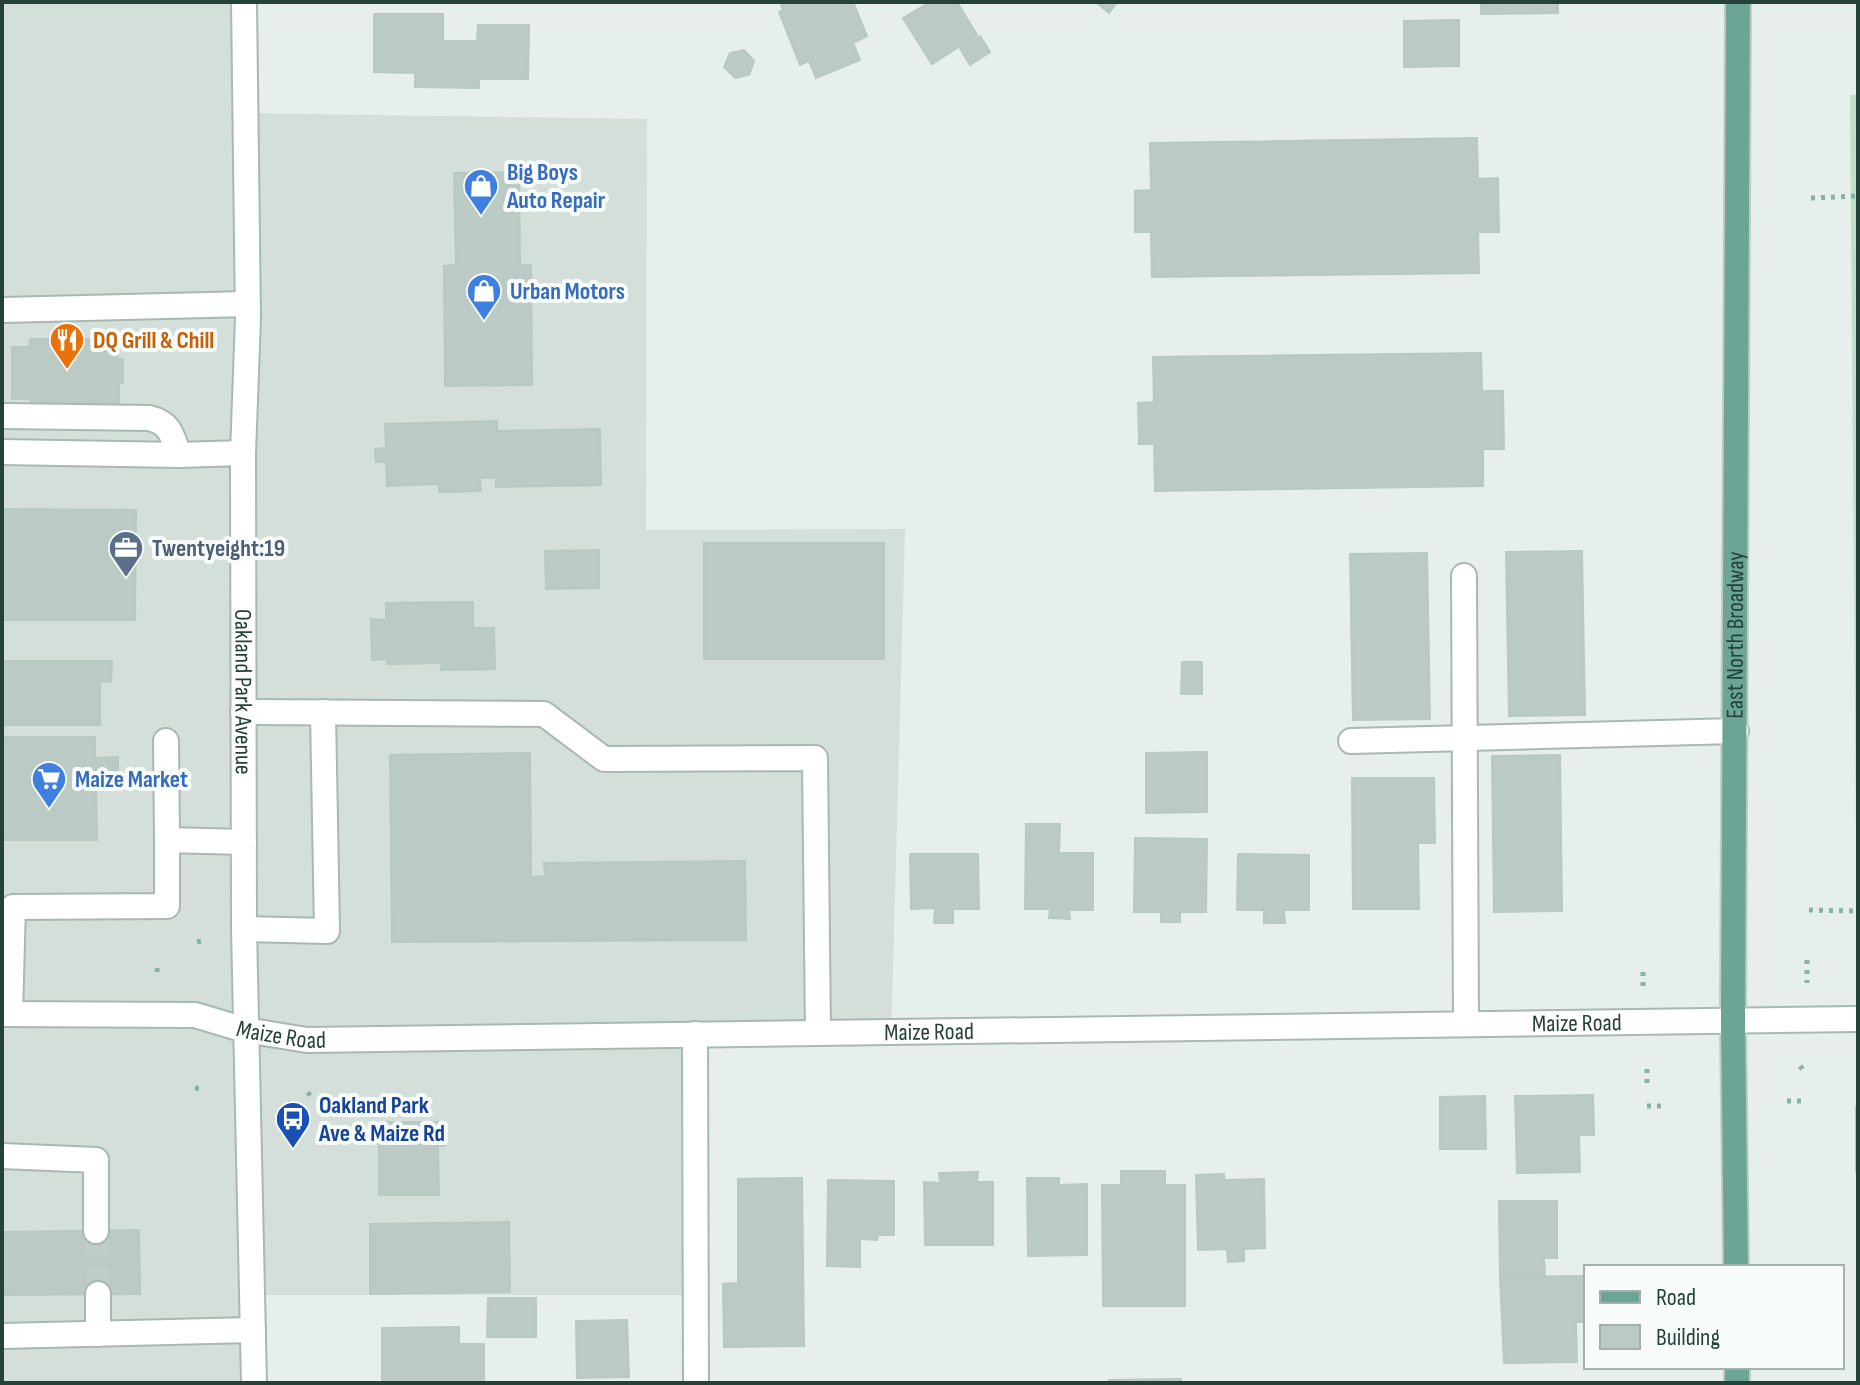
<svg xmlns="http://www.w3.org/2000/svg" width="1860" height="1385" font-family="'Sofia Sans Condensed',sans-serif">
	<rect width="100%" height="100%" fill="#e6efeb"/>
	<path fill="#d4dfda" d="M 2,2 L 235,2 L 234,113 L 647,119 L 646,530 L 905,529 L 891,1040 L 700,1036 L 695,1295 L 252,1295 L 253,1383 L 2,1383 Z"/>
	<path fill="#bfe0c8" d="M 1850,95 L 1858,95 L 1857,966 Z"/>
	<g fill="#bbcac4" stroke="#b8c9c2" stroke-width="2">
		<path d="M 780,2 L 853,2 L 867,36 L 853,43 L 860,60 L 816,78 L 809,61 L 800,65 L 779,12 L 783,10 Z"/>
		<path d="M 930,2 L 957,2 L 977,35 L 932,64 L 903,18 Z"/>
		<path d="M 1096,2 L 1117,2 L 1109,13 Z"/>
		<path d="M 1481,2 L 1558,2 L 1558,13 L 1481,14 Z"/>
		<path d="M 374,14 L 443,14 L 443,41 L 477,41 L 478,25 L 529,25 L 528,79 L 479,79 L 479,88 L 415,87 L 415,73 L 374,72 Z"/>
		<path d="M 1459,20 L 1459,66 L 1404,67 L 1404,21 Z"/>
		<path d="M 980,36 L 990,52 L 970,65 L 960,48 Z"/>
		<path d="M 744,50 L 754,61 L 749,75 L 735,78 L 724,67 L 730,53 Z"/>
		<path d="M 1477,138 L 1478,179 L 1498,178 L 1499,232 L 1478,232 L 1479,273 L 1152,277 L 1151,232 L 1135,232 L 1135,191 L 1151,190 L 1150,143 Z"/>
		<path d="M 519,172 L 520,265 L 531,265 L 532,385 L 445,386 L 444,266 L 456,265 L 454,173 Z"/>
		<path d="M 30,339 L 118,339 L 118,359 L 123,359 L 123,383 L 119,383 L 119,408 L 68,407 L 68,404 L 31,403 L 30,399 L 12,399 L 12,347 L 30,347 Z"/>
		<path d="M 1481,353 L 1482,391 L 1503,391 L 1504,449 L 1483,449 L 1483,486 L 1155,491 L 1154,444 L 1139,444 L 1138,403 L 1154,402 L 1153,357 Z"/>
		<path d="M 497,421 L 497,431 L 600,429 L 601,485 L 496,487 L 496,478 L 480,478 L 481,491 L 439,492 L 439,484 L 387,486 L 386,462 L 376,462 L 375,449 L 386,448 L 385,424 Z"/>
		<path d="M 2,509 L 136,510 L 135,620 L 2,620 Z"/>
		<rect x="704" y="543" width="180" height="116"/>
		<path d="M 599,550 L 599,588 L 546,589 L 545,551 Z"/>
		<path d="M 1582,551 L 1585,715 L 1509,716 L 1506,552 Z"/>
		<path d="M 1427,553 L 1430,719 L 1353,720 L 1350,554 Z"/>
		<path d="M 473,602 L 473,628 L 494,628 L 495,669 L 441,670 L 442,663 L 387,664 L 387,659 L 372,660 L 371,619 L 386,620 L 386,603 Z"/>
		<path d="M 2,661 L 112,661 L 111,682 L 100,681 L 100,725 L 2,725 Z"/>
		<path d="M 1182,662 L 1202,662 L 1202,694 L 1181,694 Z"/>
		<path d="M 2,737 L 95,737 L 95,758 L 118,757 L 118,779 L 96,779 L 97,840 L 2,840 Z"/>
		<path d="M 1207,752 L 1207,812 L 1146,813 L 1146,753 Z"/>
		<path d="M 530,753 L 531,877 L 545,876 L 544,863 L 745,861 L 746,940 L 392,942 L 390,755 Z"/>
		<path d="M 1560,755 L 1562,911 L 1494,912 L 1492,756 Z"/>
		<path d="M 1352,778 L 1434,778 L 1435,843 L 1418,843 L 1419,909 L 1353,909 Z"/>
		<path d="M 1026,824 L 1060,824 L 1059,853 L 1093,853 L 1093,910 L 1069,910 L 1070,919 L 1049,918 L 1050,909 L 1025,909 Z"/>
		<path d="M 1135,838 L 1207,839 L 1206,912 L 1180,912 L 1180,922 L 1161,922 L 1161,912 L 1134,912 Z"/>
		<path d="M 910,854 L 978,854 L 979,909 L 953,909 L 953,923 L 934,923 L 935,908 L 911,909 Z"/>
		<path d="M 1238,854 L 1309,855 L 1309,910 L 1284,910 L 1285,923 L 1264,923 L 1264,910 L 1237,910 Z"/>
		<path d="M 1593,1095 L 1594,1135 L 1579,1135 L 1580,1172 L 1517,1173 L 1515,1096 Z"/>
		<path d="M 1485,1096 L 1486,1149 L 1440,1149 L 1440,1097 Z"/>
		<rect x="1856" y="1107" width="2" height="65"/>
		<path d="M 379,1122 L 439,1122 L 439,1134 L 445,1135 L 445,1146 L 438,1146 L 439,1195 L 379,1195 Z"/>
		<path d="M 1121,1171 L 1165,1171 L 1165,1185 L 1185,1185 L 1185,1306 L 1103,1306 L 1102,1185 L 1121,1185 Z"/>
		<path d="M 978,1172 L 977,1182 L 993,1182 L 993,1245 L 925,1245 L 924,1182 L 940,1183 L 939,1173 Z"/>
		<path d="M 1224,1174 L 1224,1180 L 1264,1179 L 1265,1248 L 1244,1249 L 1244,1261 L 1228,1262 L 1227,1249 L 1198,1250 L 1196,1175 Z"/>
		<path d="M 802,1178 L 804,1346 L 724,1347 L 723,1284 L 738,1283 L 738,1179 Z"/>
		<path d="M 1027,1178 L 1059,1178 L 1059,1185 L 1087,1184 L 1087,1255 L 1028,1256 Z"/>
		<path d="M 828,1180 L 894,1181 L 894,1235 L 878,1235 L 877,1240 L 860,1239 L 860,1267 L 827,1266 Z"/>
		<path d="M 1499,1201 L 1557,1201 L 1557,1258 L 1544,1258 L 1545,1277 L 1500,1277 Z"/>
		<path d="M 2,1219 L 3,1232 L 139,1230 L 140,1294 L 2,1295 Z"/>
		<path d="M 509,1222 L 510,1292 L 370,1294 L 370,1224 Z"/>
		<path d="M 1585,1276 L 1585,1322 L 1576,1322 L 1577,1362 L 1504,1363 L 1500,1277 Z"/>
		<path d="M 488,1298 L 536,1298 L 536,1337 L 487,1337 Z"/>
		<path d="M 627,1320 L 629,1377 L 577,1378 L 576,1321 Z"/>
		<path d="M 459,1327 L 459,1344 L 484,1344 L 484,1383 L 382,1383 L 382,1328 Z"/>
		<path d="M 1181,1379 L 1181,1383 L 1109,1383 L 1109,1380 Z"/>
	</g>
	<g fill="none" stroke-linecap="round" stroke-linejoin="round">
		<path stroke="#bfccc8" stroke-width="24" stroke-dasharray="24 12" stroke-linecap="butt" d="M 96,1231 L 98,1294"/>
		<defs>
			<g id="minor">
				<path id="s1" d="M 244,2 L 248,318 L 243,453 L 244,929 L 254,1383"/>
				<path d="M 2,310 L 248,304"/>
				<path d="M 2,416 L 149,418 C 171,423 172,436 179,455"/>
				<path d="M 2,452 L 179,455 L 243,453"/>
				<path d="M 1464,576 L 1466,1024"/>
				<path d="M 243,712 L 544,714 L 604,759 L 815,758 L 818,1033"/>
				<path d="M 166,741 L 167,840"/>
				<path d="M 1351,741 L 1736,731"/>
				<path d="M 244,929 L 327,931 L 323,712"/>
				<path id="s2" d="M 2,1014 L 195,1015 L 245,1030 L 307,1040 L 1858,1019"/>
				<path d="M 10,1014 L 13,907 L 167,906 L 167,840 L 244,842"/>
				<path d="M 695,1034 L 696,1383"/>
				<path d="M 2,1156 L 96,1160 L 96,1231"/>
				<path d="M 98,1294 L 98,1334"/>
				<path d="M 2,1336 L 253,1330"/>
			</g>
			<g id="major">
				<path id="s3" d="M 1736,1267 L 1733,1021 L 1738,2"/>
				<path d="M 1737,1367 L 1737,1383"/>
			</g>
		</defs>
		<use href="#minor" stroke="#a8b8b2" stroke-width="28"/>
		<use href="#major" stroke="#c2cac8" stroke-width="28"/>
		<g stroke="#86b3a5" stroke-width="5" stroke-dasharray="4 6" stroke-linecap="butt">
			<path d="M 1811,198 L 1858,196"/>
			<path d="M 1809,910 L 1858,911"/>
			<path d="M 197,942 L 201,941"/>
			<path d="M 1807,960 L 1807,983"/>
			<path d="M 157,972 L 158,962"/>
			<path d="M 1643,986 L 1643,968"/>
			<path d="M 1800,1066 L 1805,1072"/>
			<path d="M 1647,1069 L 1647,1084"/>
			<path d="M 195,1088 L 204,1089"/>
			<path d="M 308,1092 L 311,1098"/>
			<path d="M 1787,1101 L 1801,1101"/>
			<path d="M 288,1103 L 298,1105"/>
			<path d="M 1647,1106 L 1665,1106"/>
		</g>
		<use href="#minor" stroke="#fff" stroke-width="24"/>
		<use href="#major" stroke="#6aa596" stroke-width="24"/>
	</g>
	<defs>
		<symbol id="shop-pin" viewBox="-11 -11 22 30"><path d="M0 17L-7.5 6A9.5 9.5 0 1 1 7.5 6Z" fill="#3f7fe0" stroke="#f7fbf9"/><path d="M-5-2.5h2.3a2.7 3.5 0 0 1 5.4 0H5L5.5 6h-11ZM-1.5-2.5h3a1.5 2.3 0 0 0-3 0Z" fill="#fff"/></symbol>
		<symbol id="restaurant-pin" viewBox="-11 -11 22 30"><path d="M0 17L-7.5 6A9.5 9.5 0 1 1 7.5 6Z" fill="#e8710a" stroke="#f7fbf9"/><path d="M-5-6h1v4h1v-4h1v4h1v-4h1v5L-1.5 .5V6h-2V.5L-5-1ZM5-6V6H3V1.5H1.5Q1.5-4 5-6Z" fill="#fff"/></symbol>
		<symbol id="office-pin" viewBox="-11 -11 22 30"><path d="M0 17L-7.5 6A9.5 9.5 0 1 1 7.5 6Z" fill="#5c6f8a" stroke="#f7fbf9"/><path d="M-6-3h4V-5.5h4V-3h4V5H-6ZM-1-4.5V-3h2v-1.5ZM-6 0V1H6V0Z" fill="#fff"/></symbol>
		<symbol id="supermarket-pin" viewBox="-11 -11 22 30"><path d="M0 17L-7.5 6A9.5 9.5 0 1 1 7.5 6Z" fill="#3f7fe0" stroke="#f7fbf9"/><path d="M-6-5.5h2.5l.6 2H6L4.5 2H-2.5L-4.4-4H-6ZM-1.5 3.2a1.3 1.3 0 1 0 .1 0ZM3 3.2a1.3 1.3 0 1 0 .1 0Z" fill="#fff"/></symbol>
		<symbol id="bus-pin" viewBox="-11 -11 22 30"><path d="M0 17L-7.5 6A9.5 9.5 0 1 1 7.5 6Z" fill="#1a4fb4" stroke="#f7fbf9"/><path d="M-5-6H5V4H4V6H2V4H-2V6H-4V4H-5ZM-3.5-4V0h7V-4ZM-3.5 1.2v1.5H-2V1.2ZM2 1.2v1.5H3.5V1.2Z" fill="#fff"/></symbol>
	</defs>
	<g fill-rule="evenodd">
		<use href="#shop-pin" x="461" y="166" width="40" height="54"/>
		<use href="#shop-pin" x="464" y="271" width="40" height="54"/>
		<use href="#restaurant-pin" x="47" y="320" width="40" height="54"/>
		<use href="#office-pin" x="106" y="528" width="40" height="54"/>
		<use href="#supermarket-pin" x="29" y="759" width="40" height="54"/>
		<use href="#bus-pin" x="273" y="1099" width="40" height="54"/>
	</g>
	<g text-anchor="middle" stroke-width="8" stroke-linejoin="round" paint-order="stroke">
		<g font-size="24" font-weight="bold" fill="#366cbe" stroke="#f7fbf9" text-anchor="start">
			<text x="507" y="180">Big Boys<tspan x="507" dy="28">Auto Repair</tspan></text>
			<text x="510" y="299">Urban Motors</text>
			<text x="75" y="787">Maize Market</text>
		</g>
		<g font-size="24" font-weight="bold" fill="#c56008" stroke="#f7fbf9" text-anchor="start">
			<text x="93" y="348">DQ Grill &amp; Chill</text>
		</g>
		<g font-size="24" font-weight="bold" fill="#4e5e75" stroke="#f7fbf9" text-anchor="start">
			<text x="152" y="556">Twentyeight:19</text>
		</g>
		<g font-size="24" fill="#24423a" stroke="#f7fbf9">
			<text dy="8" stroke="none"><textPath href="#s3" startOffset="632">East North Broadway</textPath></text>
			<text dy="8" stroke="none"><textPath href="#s1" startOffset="690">Oakland Park Avenue</textPath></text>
			<text dy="8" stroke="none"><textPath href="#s2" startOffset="1578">Maize Road</textPath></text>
			<text dy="8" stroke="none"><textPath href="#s2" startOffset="930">Maize Road</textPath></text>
			<text dy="8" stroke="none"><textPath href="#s2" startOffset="282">Maize Road</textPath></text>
		</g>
		<g font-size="24" font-weight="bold" fill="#164399" stroke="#f7fbf9" text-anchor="start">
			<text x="319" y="1113">Oakland Park<tspan x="319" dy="28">Ave &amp; Maize Rd</tspan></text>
		</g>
	</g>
	<rect width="1860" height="1385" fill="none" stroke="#24423a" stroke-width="8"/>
	<rect x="1584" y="1265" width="260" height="104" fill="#f7fbf9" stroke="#a3b1ad" stroke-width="2"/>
	<rect x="1600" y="1291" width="40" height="12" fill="#6aa596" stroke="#a3b1ad" stroke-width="2"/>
	<text x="1656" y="1305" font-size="24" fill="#24423a">Road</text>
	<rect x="1600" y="1325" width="40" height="24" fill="#bbcac4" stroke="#a3b1ad" stroke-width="2"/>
	<text x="1656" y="1345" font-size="24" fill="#24423a">Building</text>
</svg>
